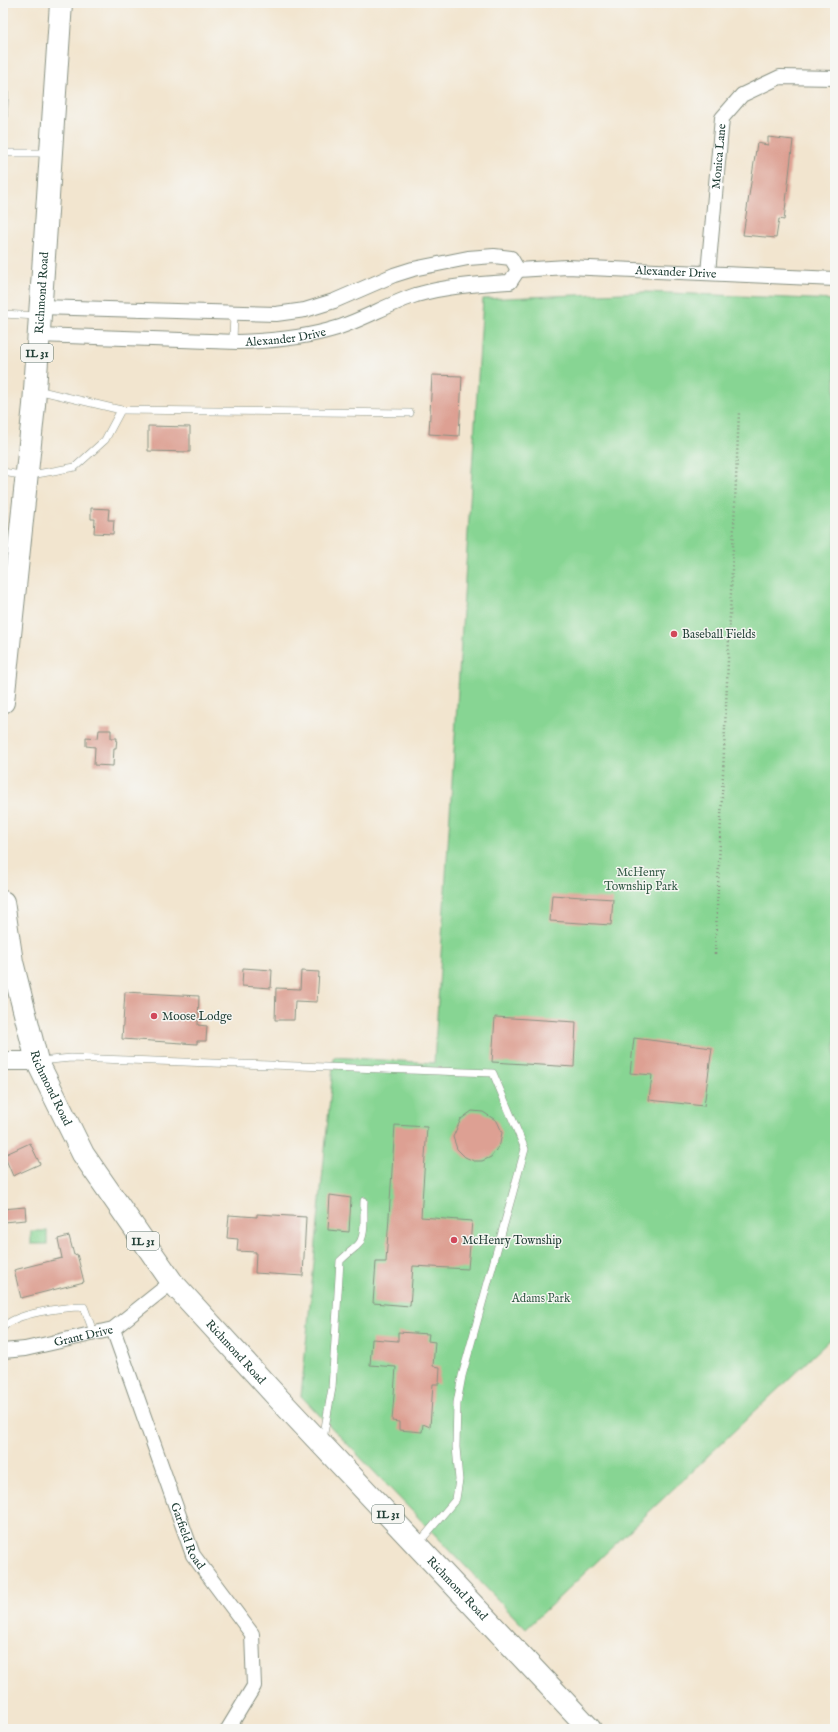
<svg xmlns="http://www.w3.org/2000/svg" width="838" height="1732" font-family="'IM FELL English',serif">
	<rect width="100%" height="100%" fill="#f6f6f2"/>
	<filter id="ink" filterUnits="userSpaceOnUse"><feTurbulence type="fractalNoise" baseFrequency=".025" numOctaves="2"/><feDisplacementMap in="SourceGraphic" scale="8" xChannelSelector="R" yChannelSelector="G"/><feConvolveMatrix kernelMatrix="1 2 1 2 8 2 1 2 1" color-interpolation-filters="sRGB"/></filter>
	<filter id="wash" filterUnits="userSpaceOnUse"><feTurbulence type="fractalNoise" baseFrequency=".012" numOctaves="4" result="noise"/><feDisplacementMap in="SourceGraphic" scale="16" xChannelSelector="R" yChannelSelector="G"/><feGaussianBlur stdDeviation="0.9" result="paint"/><feColorMatrix in="noise" values="0 0 0 0 0 0 0 0 0 0 0 0 0 0 0 0 0 1.4 0 .05"/><feComposite in="paint" operator="in"/></filter>
	<g filter="url(#wash)">
		<rect width="100%" height="100%" fill="#f2e5cf"/>
		<g fill="#87d593" stroke="#538964">
			<path d="M 645,292 L 835,300 L 835,1335 L 526,1629 L 301,1396 L 334,1057 L 434,1063 L 483,299 Z"/>
			<rect x="31" y="1231" width="16" height="13"/>
		</g>
		<g id="blocks">
			<g fill="#dda093">
				<path d="M 768,137 L 793,140 L 784,220 L 779,219 L 776,238 L 743,235 L 757,143 L 768,145 Z"/>
				<path d="M 432,375 L 462,376 L 459,436 L 429,434 Z"/>
				<path d="M 148,426 L 190,427 L 190,452 L 148,451 Z"/>
				<path d="M 91,508 L 109,509 L 108,520 L 114,520 L 113,534 L 94,533 L 95,519 L 91,519 Z"/>
				<path d="M 99,730 L 111,730 L 111,738 L 117,738 L 116,748 L 114,748 L 113,766 L 94,765 L 95,747 L 86,746 L 86,737 L 98,738 Z"/>
				<path d="M 552,895 L 613,899 L 611,925 L 550,921 Z"/>
				<path d="M 243,968 L 272,970 L 271,988 L 242,986 Z"/>
				<path d="M 301,971 L 319,972 L 317,1002 L 295,1001 L 294,1020 L 275,1020 L 276,988 L 300,989 Z"/>
				<path d="M 125,992 L 199,996 L 198,1025 L 207,1026 L 206,1041 L 197,1041 L 197,1044 L 122,1039 Z"/>
				<path d="M 495,1017 L 576,1022 L 574,1067 L 492,1062 Z"/>
				<path d="M 634,1038 L 712,1048 L 704,1106 L 649,1100 L 652,1075 L 630,1073 Z"/>
				<path d="M 472,1111 L 483,1112 L 497,1121 L 502,1132 L 500,1144 L 491,1157 L 482,1161 L 474,1161 L 465,1157 L 457,1149 L 453,1137 L 461,1119 Z"/>
				<path d="M 395,1125 L 427,1127 L 421,1217 L 472,1221 L 468,1269 L 413,1266 L 410,1306 L 373,1303 L 376,1262 L 386,1262 Z"/>
				<path d="M 30,1143 L 40,1164 L 13,1176 L 4,1155 Z"/>
				<path d="M 330,1195 L 351,1198 L 349,1232 L 328,1230 Z"/>
				<path d="M 25,1207 L 26,1220 L 3,1222 L 3,1209 Z"/>
				<path d="M 257,1214 L 306,1217 L 303,1276 L 255,1273 L 256,1252 L 237,1251 L 238,1239 L 227,1238 L 229,1215 L 257,1217 Z"/>
				<path d="M 69,1236 L 74,1255 L 77,1254 L 84,1282 L 21,1298 L 14,1270 L 62,1258 L 58,1239 Z"/>
				<path d="M 398,1332 L 429,1334 L 428,1341 L 435,1342 L 433,1366 L 440,1367 L 439,1384 L 433,1384 L 430,1427 L 423,1424 L 422,1432 L 399,1430 L 399,1422 L 392,1421 L 396,1367 L 370,1365 L 372,1339 L 398,1341 Z"/>
			</g>
		</g>
	</g>
	<g filter="url(#ink)">
		<use href="#blocks" fill-opacity="0" stroke="#889182" stroke-width="1"/>
		<g fill="none" stroke-linecap="round" stroke-linejoin="round">
			<defs>
				<g id="service">
					<path d="M 3,131 L 5,87"/>
					<path d="M 3,153 L 49,153"/>
					<path d="M 3,314 L 37,316"/>
					<path d="M 233,341 L 234,313"/>
					<path d="M 37,390 L 121,410 L 410,413"/>
					<path d="M 3,472 L 26,476 L 75,467 L 105,440 L 121,410"/>
					<path d="M 40,1061 L 71,1058 L 493,1073 L 525,1149 L 462,1376 L 457,1403 L 456,1447 L 459,1480 L 456,1499 L 418,1544"/>
					<path d="M 3,1328 C 13,1313 65,1307 84,1307 L 94,1334"/>
					<path d="M 323,1439 L 332,1388 L 340,1261 C 346,1255 351,1251 357,1246 C 367,1237 363,1214 364,1201"/>
				</g>
				<g id="minor">
					<path id="s1" d="M 518,270 L 567,267 L 835,279"/>
					<path id="s2" d="M 708,273 L 722,118 L 742,95 L 780,77 L 835,78"/>
					<path d="M 40,307 L 276,314 L 305,310 L 334,301 L 394,275 L 413,269 L 468,258 L 494,256 L 511,258 L 518,270"/>
					<path id="s3" d="M 38,335 L 238,342 C 272,341 305,338 337,328 C 364,319 389,304 416,295 C 446,286 479,284 510,282 L 518,270"/>
					<path id="s4" d="M 113,1329 L 193,1555 L 252,1634 L 254,1686 L 228,1729"/>
					<path id="s5" d="M 3,1351 L 25,1349 L 113,1329 L 172,1282"/>
				</g>
				<path id="tertiary" d="M 3,1061 L 37,1061"/>
				<g id="primary">
					<path id="s6" d="M 3,702 L 34,405 L 61,3"/>
					<path id="s7" d="M 3,902 L 12,962 L 37,1061 L 83,1154 L 172,1282 L 279,1399 L 590,1729"/>
				</g>
			</defs>
			<use href="#service" stroke="#889182" stroke-width="8"/>
			<use href="#minor" stroke="#889182" stroke-width="16"/>
			<use href="#tertiary" stroke="#889182" stroke-width="20"/>
			<use href="#primary" stroke="#889182" stroke-width="24"/>
			<path stroke="#889182" stroke-width="2.5" stroke-dasharray="1 3" stroke-linecap="butt" d="M 715,954 L 739,412"/>
			<use href="#service" stroke="#fff" stroke-width="7"/>
			<use href="#minor" stroke="#fff" stroke-width="14"/>
			<use href="#tertiary" stroke="#fff" stroke-width="18"/>
			<use href="#primary" stroke="#fff" stroke-width="22"/>
		</g>
	</g>
	<g fill="#d1495b" stroke="#f6f6f2" stroke-width="1.5">
		<circle cx="674" cy="634" r="4"/>
		<circle cx="154" cy="1016" r="4"/>
		<circle cx="454" cy="1240" r="4"/>
	</g>
	<g text-anchor="middle" stroke-width="3" stroke-linejoin="round" paint-order="stroke">
		<g fill="#f6f6f2" stroke="#60746d" stroke-width="1">
			<rect x="21" y="344" width="32" height="18" rx="3"/>
			<rect x="127" y="1232" width="32" height="18" rx="3"/>
			<rect x="372" y="1505" width="32" height="18" rx="3"/>
		</g>
		<g font-size="11" font-weight="bold" fill="#1f3d34">
			<text x="37" y="357">IL 31</text>
			<text x="143" y="1245">IL 31</text>
			<text x="388" y="1518">IL 31</text>
		</g>
		<g font-size="12" fill="#1f3d34" stroke="#f6f6f2">
			<text dy="4" stroke="none"><textPath href="#s2" startOffset="117">Monica Lane</textPath></text>
			<text dy="4" stroke="none"><textPath href="#s1" startOffset="158">Alexander Drive</textPath></text>
			<text dy="4" stroke="none"><textPath href="#s6" startOffset="411">Richmond Road</textPath></text>
			<text dy="4" stroke="none"><textPath href="#s3" startOffset="248">Alexander Drive</textPath></text>
			<text dy="4" stroke="none"><textPath href="#s7" startOffset="193">Richmond Road</textPath></text>
			<text dy="4" stroke="none"><textPath href="#s5" startOffset="82">Grant Drive</textPath></text>
			<text dy="4" stroke="none"><textPath href="#s7" startOffset="517">Richmond Road</textPath></text>
			<text dy="4" stroke="none"><textPath href="#s4" startOffset="220">Garfield Road</textPath></text>
			<text dy="4" stroke="none"><textPath href="#s7" startOffset="841">Richmond Road</textPath></text>
		</g>
		<g font-size="12" fill="#1f3d34" stroke="#f6f6f2" text-anchor="start">
			<text x="682" y="638">Baseball Fields</text>
			<text x="162" y="1020">Moose Lodge</text>
			<text x="462" y="1244">McHenry Township</text>
		</g>
		<g font-size="12" fill="#345b47" stroke="#f6f6f2">
			<text x="641" y="876">McHenry<tspan x="641" dy="14">Township Park</tspan></text>
			<text x="541" y="1302">Adams Park</text>
		</g>
	</g>
	<rect width="838" height="1732" fill="none" stroke="#f6f6f2" stroke-width="16"/>
</svg>
